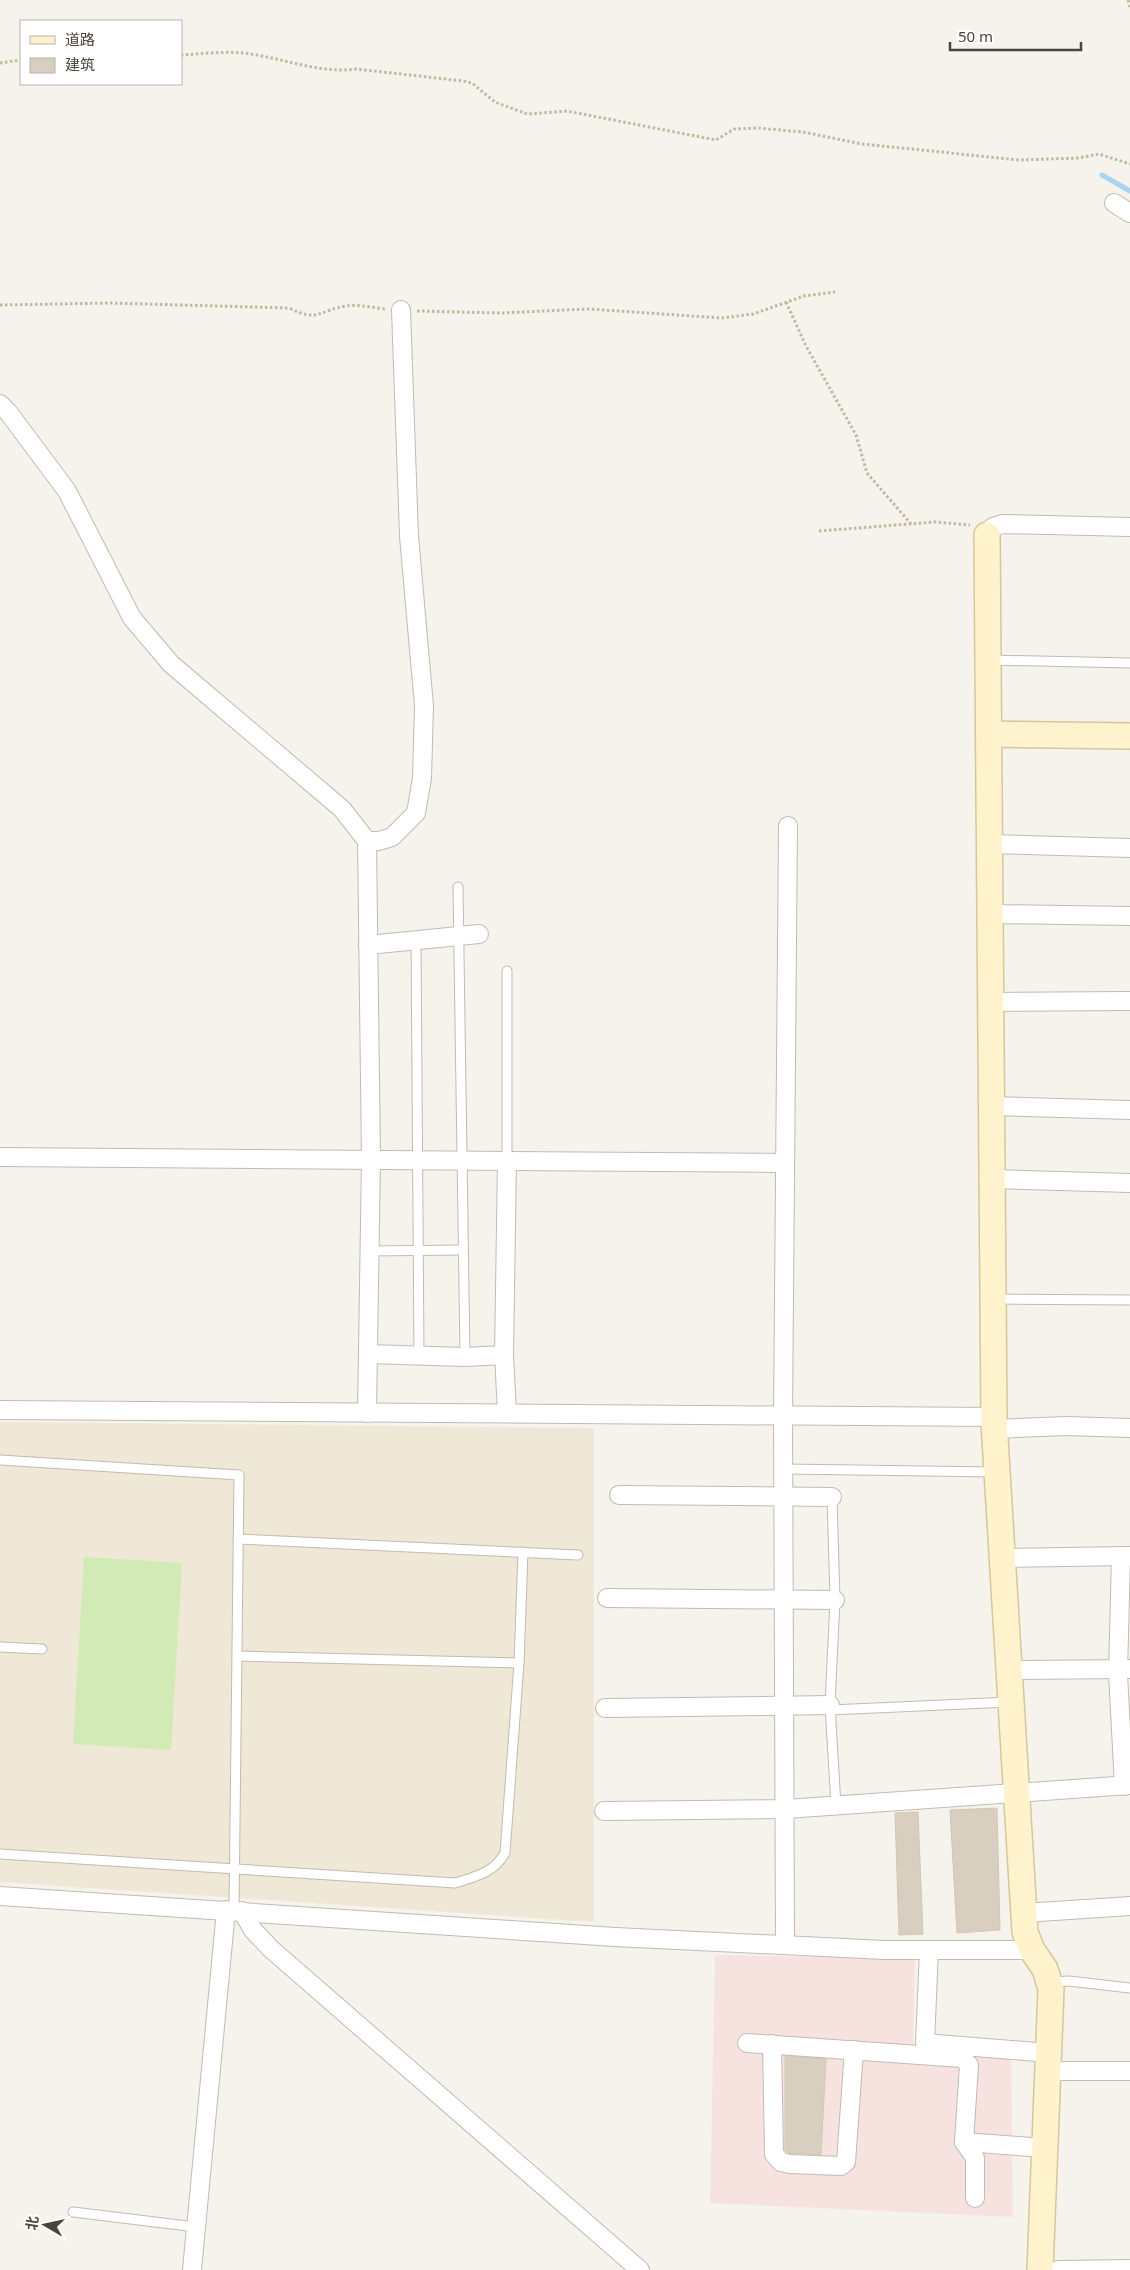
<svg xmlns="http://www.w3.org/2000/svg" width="1130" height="2270" font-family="'Noto Sans','Noto Sans SC',sans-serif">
	<rect width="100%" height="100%" fill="#f6f3ec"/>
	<path fill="#efe8d6" d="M 0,1422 L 594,1428 L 594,1922 L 0,1882 Z"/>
	<path fill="#f6e3e0" d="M 715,1955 L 915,1958 L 913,2044 L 1011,2057 L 1013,2217 L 710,2203 Z"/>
	<path fill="#d2eab5" d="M 84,1557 L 182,1563 L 171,1750 L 73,1744 Z"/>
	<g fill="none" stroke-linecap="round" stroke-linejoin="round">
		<path stroke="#a9d4f2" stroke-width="5" d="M 1102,175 L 1130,191"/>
	</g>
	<g fill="#d8cfc1" stroke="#d3c7b4">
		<path d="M 997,1808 L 1000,1930 L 957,1933 L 950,1810 Z"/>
		<path d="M 918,1812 L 923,1934 L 899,1935 L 895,1813 Z"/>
		<path d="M 785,2056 L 826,2059 L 821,2155 L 789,2153 L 785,2150 Z"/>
	</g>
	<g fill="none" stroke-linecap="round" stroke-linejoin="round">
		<defs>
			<g id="lane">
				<path d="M 988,660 L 1130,663"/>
				<path d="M 458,887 L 465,1357"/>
				<path d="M 416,940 L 419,1356"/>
				<path d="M 507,1160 L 507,971"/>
				<path d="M 369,1251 L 463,1250"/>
				<path d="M 993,1299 L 1130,1300"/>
				<path d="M 0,1460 L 239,1475 L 234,1911"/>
				<path d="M 784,1469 L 996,1472"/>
				<path d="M 832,1497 L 835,1600 L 830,1705 L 836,1806"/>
				<path d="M 238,1539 L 578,1555"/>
				<path d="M 0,1647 L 42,1649"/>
				<path d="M 237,1656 L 519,1663"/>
				<path d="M 830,1710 L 1010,1702"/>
				<path d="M 0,1854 L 455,1883 C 475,1877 495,1872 505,1853 L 519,1663 L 523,1552"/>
				<path d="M 1052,1982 L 1069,1981 L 1130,1988"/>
				<path d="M 73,2212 L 196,2227"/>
			</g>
			<g id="street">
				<path d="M 1114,203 L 1130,213"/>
				<path d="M 0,404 L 8,412 L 67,491 L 132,618 L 171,664 L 342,809 L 367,841 L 371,1159 L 367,1413"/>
				<path d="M 987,535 L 993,527 L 1002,524 L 1130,527"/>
				<path d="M 367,841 L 379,841 L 392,837 L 416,813 L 422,778 L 424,706 L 409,536 L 401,310"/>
				<path d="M 990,844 L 1130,848"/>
				<path d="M 990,914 L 1130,916"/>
				<path d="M 368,945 L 479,934"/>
				<path d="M 991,1002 L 1130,1001"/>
				<path d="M 992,1106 L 1130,1110"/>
				<path d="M 0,1157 L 785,1163"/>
				<path d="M 507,1160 L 504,1355 L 507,1413"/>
				<path d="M 992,1179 L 1130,1183"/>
				<path d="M 368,1354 L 465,1357 L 504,1355"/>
				<path d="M 0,1410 L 994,1417"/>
				<path d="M 994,1429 L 1066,1426 L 1130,1428"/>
				<path d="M 619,1495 L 832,1497"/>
				<path d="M 1121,1556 L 1118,1674 L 1124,1786"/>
				<path d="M 1002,1558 L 1130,1556"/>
				<path d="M 607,1598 L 835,1600"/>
				<path d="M 1009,1670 L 1130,1669"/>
				<path d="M 605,1708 L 830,1705"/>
				<path d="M 604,1811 L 786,1809 L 1130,1785"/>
				<path d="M 0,1896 L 615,1937 L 885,1950 L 1032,1950"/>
				<path d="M 242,1911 L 253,1930 L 271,1949 L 640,2270"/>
				<path d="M 1024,1913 L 1130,1906"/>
				<path d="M 785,1945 L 783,1416 L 788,826"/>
				<path d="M 929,1950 L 925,2043 L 1049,2053"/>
				<path d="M 747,2043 L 962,2058 L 969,2065 L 964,2142 L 975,2158 L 975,2198"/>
				<path d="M 772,2044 L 774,2154 L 781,2162 L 790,2164 L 841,2166 L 846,2162 L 854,2050"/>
				<path d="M 1048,2071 L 1130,2071"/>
				<path d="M 964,2142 L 1045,2148"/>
				<path d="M 192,2270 L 226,1910"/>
				<path d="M 1058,2270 L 1130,2269"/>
			</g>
			<g id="secondary">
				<path d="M 987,535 L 994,1422 L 1025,1932 L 1032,1950 L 1045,1969 L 1051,1989 L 1040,2270"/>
				<path d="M 989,734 L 1130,736"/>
			</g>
		</defs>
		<use href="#lane" stroke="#c2bbae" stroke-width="11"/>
		<use href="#street" stroke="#c2bbae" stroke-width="20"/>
		<use href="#secondary" stroke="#d6c79b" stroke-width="28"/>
		<g stroke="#c4b79f" stroke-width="3" stroke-dasharray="2.5 2.5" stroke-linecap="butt">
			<path d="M 1128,0 L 1130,7"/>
			<path d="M 181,55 C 201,54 223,51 243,53 C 281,57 317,74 356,69 L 463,81 L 472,83 L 495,102 L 527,114 L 567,111 L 716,140 L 734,129 L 758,128 L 803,132 L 862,144 L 1019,160 L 1078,158 L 1099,154 L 1130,164"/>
			<path d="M 0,63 L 21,60"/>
			<path d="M 786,302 L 806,346 L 856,435 L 867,473 L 911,524"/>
			<path d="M 0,305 L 109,303 L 289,308 C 319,323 319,310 346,306 C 358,304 374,308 386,309"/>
			<path d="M 417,311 L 500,313 L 588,309 L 722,318 L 753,314 L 804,296 L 835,292"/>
			<path d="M 819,531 L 935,522 L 970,525"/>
		</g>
		<use href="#lane" stroke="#fff" stroke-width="9"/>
		<use href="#street" stroke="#fff" stroke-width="18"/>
		<use href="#secondary" stroke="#fff3cd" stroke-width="25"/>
	</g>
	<rect x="20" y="20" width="162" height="65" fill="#ffffff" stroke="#b7b4b0"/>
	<rect x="30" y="36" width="25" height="8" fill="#fff3cd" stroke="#b7b4b0"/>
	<text x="65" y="45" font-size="15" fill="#4b4439">道路</text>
	<rect x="30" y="58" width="25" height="15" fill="#d8cfc1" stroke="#b7b4b0"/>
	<text x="65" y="70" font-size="15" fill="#4b4439">建筑</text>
	<g transform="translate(45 2225) rotate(279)" stroke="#ffffff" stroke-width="4" paint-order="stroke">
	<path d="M0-4L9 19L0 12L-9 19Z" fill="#4b4439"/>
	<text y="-8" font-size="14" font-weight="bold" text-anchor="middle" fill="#4b4439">北</text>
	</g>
	<path d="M950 42v8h131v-8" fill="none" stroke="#4b4439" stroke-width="2.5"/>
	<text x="958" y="42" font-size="15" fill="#4b4439" stroke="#ffffff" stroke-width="4" paint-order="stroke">50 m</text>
</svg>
